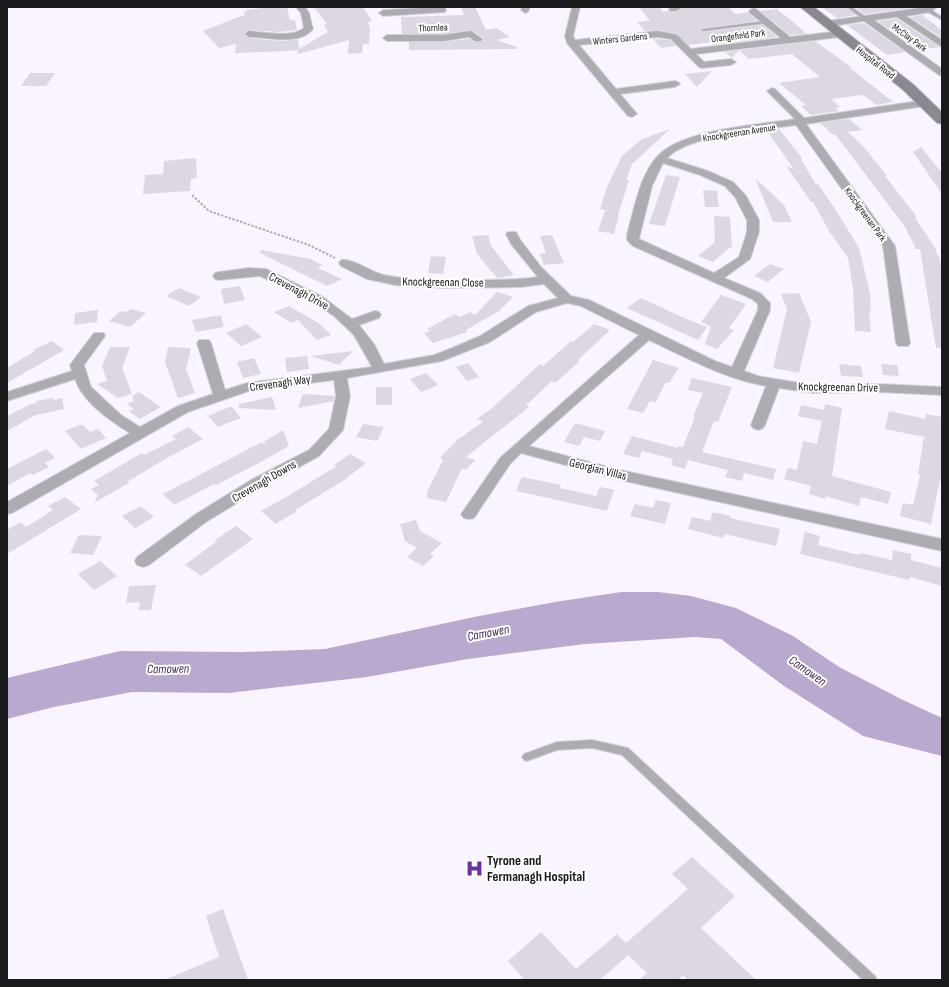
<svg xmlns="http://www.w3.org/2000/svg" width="949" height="987" font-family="'Sofia Sans Condensed',sans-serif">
	<rect width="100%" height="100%" fill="#f9f4ff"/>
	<path fill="#baa9cf" d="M 621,592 L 658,592 L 691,596 L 736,608 L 793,636 L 839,667 L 903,700 L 942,718 L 942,756 L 863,736 L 784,686 L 721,639 L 695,637 L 585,644 L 468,659 L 367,677 L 229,693 L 132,692 L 54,707 L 7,719 L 7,678 L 120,651 L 244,652 L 325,649 L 474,617 L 555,602 Z"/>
	<g fill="#dcd7e2">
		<path d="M 272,7 L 287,7 L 290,20 L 295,20 L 297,30 L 278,32 L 249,30 L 244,33 L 244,35 L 249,38 L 283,41 L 298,39 L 299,49 L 328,32 L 324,25 L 327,24 L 314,7 L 363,7 L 372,21 L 368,22 L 370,28 L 369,44 L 363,44 L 362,53 L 348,54 L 349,40 L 298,54 L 297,51 L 299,50 L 290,51 L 235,53 L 236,44 L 219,48 L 203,31 L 241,16 L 244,16 L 244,12 L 246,12 L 246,10 Z"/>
		<path d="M 461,7 L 475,7 L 486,30 L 496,28 L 510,37 L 497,40 L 517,47 L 517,49 L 409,50 L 409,42 L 443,42 L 469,39 L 475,42 L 482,42 L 483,38 L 471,30 L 443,34 L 402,34 L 401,17 L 464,15 Z"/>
		<path d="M 639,7 L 659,7 L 663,12 L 668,11 L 670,12 L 676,12 L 684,8 L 691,7 L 727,7 L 736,14 L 748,12 L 757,21 L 703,28 L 700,31 L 703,32 L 763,25 L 777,37 L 716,44 L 713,42 L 689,45 L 677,34 L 658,30 L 645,31 L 637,22 L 650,21 Z"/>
		<path d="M 822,7 L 846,7 L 856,15 L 837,18 Z"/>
		<path d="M 855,7 L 910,7 L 911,8 L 864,14 Z"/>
		<path d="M 777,9 L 798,26 L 806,34 L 790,35 L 760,11 Z"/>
		<path d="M 922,15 L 942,30 L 942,38 L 910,17 Z"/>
		<path d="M 897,19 L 940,47 L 919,50 L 878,21 Z"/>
		<path d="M 864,23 L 905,52 L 887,55 L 847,25 Z"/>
		<path d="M 653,39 L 670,40 L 676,46 L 661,48 Z"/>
		<path d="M 815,41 L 851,67 L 850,68 L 893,102 L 876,105 L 863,95 L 831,99 L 840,107 L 835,108 L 839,111 L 811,115 L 801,106 L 806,105 L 779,83 L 820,77 L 792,54 L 749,59 L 739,50 L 732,58 L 725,52 Z"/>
		<path d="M 712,71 L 697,87 L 685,74 Z"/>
		<path d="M 30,73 L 55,73 L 46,86 L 21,86 Z"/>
		<path d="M 849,119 L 862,130 L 848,132 L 863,146 L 887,176 L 885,176 L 917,217 L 915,218 L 936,249 L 935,249 L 940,260 L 942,274 L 942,347 L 936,348 L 920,249 L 916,249 L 905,227 L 835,134 L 833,135 L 820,123 Z"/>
		<path d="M 670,129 L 632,164 L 626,180 L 629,180 L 618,215 L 619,215 L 614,234 L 598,231 L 605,210 L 600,209 L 607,187 L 622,156 L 642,139 Z"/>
		<path d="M 779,129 L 802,158 L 801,159 L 816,185 L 818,184 L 837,212 L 859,248 L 870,293 L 871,311 L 869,311 L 871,332 L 855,331 L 853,288 L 848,258 L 829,231 L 813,202 L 811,202 L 786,166 L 794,169 L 767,131 Z"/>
		<path d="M 921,147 L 942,173 L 942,194 L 913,152 Z"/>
		<path d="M 196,158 L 197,178 L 191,179 L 190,191 L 143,194 L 145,175 L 163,174 L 164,161 Z"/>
		<path d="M 666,175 L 680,177 L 665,226 L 649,224 Z"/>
		<path d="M 755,178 L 784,205 L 792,222 L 773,222 Z"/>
		<path d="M 703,190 L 717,191 L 719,207 L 705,207 Z"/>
		<path d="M 714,216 L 730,217 L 732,246 L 713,262 L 698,256 L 715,242 Z"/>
		<path d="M 488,235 L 491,246 L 514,275 L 497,278 L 477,254 L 472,236 Z"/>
		<path d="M 552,235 L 564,263 L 544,265 L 540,254 L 546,253 L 540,236 Z"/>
		<path d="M 261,250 L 311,259 L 322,265 L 318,268 L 342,279 L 327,286 L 260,253 Z"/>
		<path d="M 431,256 L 446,257 L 443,274 L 428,273 Z"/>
		<path d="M 770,264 L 784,269 L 768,282 L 754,276 Z"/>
		<path d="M 240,286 L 245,300 L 224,304 L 221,289 Z"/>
		<path d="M 179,288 L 201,297 L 189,306 L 166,296 Z"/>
		<path d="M 497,292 L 513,297 L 499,311 L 466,330 L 467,332 L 433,343 L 424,333 L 431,331 L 427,329 L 455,314 L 460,317 L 470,312 L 475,315 Z"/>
		<path d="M 799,293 L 811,322 L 799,373 L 773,368 L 787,309 L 781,294 Z"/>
		<path d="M 721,295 L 746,304 L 729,328 L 734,330 L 717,349 L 705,344 L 711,327 L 701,322 Z"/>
		<path d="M 641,298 L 684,318 L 707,327 L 698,340 L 627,308 Z"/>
		<path d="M 289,306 L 320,324 L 331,335 L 317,340 L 298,320 L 291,323 L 274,312 Z"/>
		<path d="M 131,309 L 146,313 L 130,327 L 109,321 L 121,311 L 127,312 Z"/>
		<path d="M 98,310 L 97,322 L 74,325 L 75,313 Z"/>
		<path d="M 221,315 L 224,327 L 196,332 L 192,320 Z"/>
		<path d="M 246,324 L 262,337 L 241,346 L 226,333 Z"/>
		<path d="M 594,324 L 610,330 L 578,360 L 580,361 L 555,383 L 552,381 L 526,405 L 529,407 L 466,457 L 475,460 L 466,470 L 462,468 L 446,502 L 427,498 L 427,492 L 443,460 L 440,458 L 457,440 L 483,422 L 477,419 L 488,411 L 489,411 L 540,364 L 543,366 L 571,341 L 573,342 Z"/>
		<path d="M 52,341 L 64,350 L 7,383 L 7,368 L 35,351 L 33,350 Z"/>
		<path d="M 110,347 L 130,347 L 122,368 L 132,394 L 118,398 L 97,384 L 107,381 L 102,366 Z"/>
		<path d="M 168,347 L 191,348 L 186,369 L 195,393 L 178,398 L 165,362 Z"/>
		<path d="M 353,351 L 339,365 L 311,356 Z"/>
		<path d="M 307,356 L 309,369 L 287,372 L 285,358 Z"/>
		<path d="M 254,358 L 261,374 L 243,378 L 237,362 Z"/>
		<path d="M 653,360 L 679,368 L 669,383 L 665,383 L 656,402 L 650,401 L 643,413 L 627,409 Z"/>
		<path d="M 468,363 L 479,377 L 467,381 L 456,367 Z"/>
		<path d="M 839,364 L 861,366 L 863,377 L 841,376 Z"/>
		<path d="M 881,364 L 897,365 L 899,376 L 883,375 Z"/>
		<path d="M 426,373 L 438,385 L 421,392 L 410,379 Z"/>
		<path d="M 692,378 L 732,387 L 718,422 L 714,421 L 702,452 L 776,469 L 773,480 L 744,473 L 742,481 L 725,477 L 728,470 L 688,460 L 685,469 L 671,465 L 673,459 L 642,451 L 639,458 L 623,454 L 632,436 L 678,448 L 678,446 L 683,447 L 695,417 L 693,417 L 703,393 L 688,390 Z"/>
		<rect x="376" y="387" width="16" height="18"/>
		<path d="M 139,392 L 161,407 L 140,419 L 129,411 L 134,409 L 127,404 L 134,401 L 132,396 Z"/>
		<path d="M 303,394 L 334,396 L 334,401 L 298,408 Z"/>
		<path d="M 272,397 L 276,410 L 239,408 L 239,404 Z"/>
		<path d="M 53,398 L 54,400 L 62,398 L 64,409 L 36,415 L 7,431 L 7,416 L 29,405 L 37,403 L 36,401 Z"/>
		<path d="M 825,404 L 842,408 L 832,476 L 891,492 L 888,504 L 861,497 L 859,506 L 825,496 L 825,499 L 809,494 L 811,486 L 784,479 L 788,468 L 797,470 L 803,441 L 817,444 L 822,421 L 798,416 L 801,405 L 824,410 Z"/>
		<path d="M 229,407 L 232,407 L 241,418 L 218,427 L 208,416 Z"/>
		<path d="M 889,411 L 926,419 L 926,414 L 942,417 L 942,480 L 940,479 L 931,524 L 900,516 L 903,503 L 913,505 L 920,475 L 918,474 L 924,437 L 885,429 Z"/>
		<path d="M 575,423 L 605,431 L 600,441 L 584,437 L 579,446 L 564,442 Z"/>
		<path d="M 363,424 L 384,427 L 377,441 L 356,437 Z"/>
		<path d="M 79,425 L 83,425 L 90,432 L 98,429 L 106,438 L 81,449 L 65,431 Z"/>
		<path d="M 188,427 L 203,439 L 165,459 L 127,482 L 129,483 L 94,503 L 98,495 L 91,489 L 99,485 L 94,481 L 142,453 L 144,455 L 176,439 L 172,436 Z"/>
		<path d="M 283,430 L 289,446 L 255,465 L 216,485 L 214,484 L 174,505 L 163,494 L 260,443 L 263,443 L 265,445 L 264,442 Z"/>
		<path d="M 46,449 L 55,458 L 45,463 L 49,467 L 33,475 L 30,473 L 7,486 L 7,469 Z"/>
		<path d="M 350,454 L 366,463 L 343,481 L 295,510 L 297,511 L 276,524 L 261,511 L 283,499 L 337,466 L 334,465 Z"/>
		<path d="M 522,477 L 561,485 L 560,488 L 596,496 L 600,487 L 614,490 L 607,511 L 516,491 Z"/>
		<path d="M 65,497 L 81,509 L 7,554 L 7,530 L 21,522 L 26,527 L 53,510 L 48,506 Z"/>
		<path d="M 656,500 L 671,503 L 665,524 L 630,516 L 635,504 L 653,508 Z"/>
		<path d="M 141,506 L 154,517 L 135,528 L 122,516 Z"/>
		<path d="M 713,512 L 730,516 L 730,518 L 780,529 L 776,546 L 725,534 L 723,538 L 688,529 L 692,517 L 710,521 Z"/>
		<path d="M 416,520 L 420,531 L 442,543 L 430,554 L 434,556 L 423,566 L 407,557 L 417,548 L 405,541 L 400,524 Z"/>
		<path d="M 236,526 L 253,539 L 201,576 L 185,565 L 217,541 L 215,540 Z"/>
		<path d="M 805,532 L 820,536 L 818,545 L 859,555 L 860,553 L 892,560 L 893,550 L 911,554 L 911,560 L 942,568 L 942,586 L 910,577 L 909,580 L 888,575 L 800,554 Z"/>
		<path d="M 79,535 L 102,536 L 93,555 L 70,553 Z"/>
		<path d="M 100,561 L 117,576 L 94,590 L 78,574 Z"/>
		<path d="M 156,585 L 151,610 L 139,610 L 140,602 L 126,603 L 129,586 Z"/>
		<path d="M 692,857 L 735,896 L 701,928 L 756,980 L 688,980 L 683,975 L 678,980 L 639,980 L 647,973 L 628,955 L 600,980 L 525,980 L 508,961 L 541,932 L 576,969 L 617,934 L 626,943 L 688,889 L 672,874 Z"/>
		<path d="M 223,909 L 248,980 L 164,980 L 219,957 L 206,916 Z"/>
	</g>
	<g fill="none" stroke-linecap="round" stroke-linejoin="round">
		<defs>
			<g id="service">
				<path d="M 847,7 L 852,7 L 867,18 L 863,19 Z"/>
				<path d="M 926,9 L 930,9 L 942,17 L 942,20 L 926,11 Z"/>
				<path d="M 766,21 L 768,21 L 768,23 L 703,31 L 701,30 L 703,29 Z"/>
				<path d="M 592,740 L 628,748 L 875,976 L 877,980 L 863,980 L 622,755 L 592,748 L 557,750 L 527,761 L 524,760 L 522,757 L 524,754 L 557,742 Z"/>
			</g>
			<g id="minor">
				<path d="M 296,7 L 305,7 L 309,13 L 313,29 C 300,46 268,37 249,37 L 245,34 L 249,31 C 264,32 292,38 304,28 L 301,13 Z"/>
				<path d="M 442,7 L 445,8 L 446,10 L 445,12 L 383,16 L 379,13 L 383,10 Z"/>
				<path d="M 522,7 L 530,7 L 528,12 L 525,13 L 521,10 Z"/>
				<path d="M 572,7 L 580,7 L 573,36 L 575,40 L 658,31 L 677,35 L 691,49 L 781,38 L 750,13 L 749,11 L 753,8 L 756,9 L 790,37 L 840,31 L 844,34 L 840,37 L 696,54 L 704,62 L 731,59 L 736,62 L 731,65 L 702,68 L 699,67 L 671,39 L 658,37 L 579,45 L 616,89 L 675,81 L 678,82 L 680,84 L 675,87 L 620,94 L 637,114 L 632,117 L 628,116 L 567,43 L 565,36 Z"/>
				<path d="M 670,7 L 683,7 L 676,11 L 670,11 L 669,9 Z"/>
				<path d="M 927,7 L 937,7 L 931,12 L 906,16 L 942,40 L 942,47 L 897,17 L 874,20 L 942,69 L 942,76 L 939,75 L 864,21 L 827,27 L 823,24 L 827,21 Z"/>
				<path d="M 471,31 L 482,39 L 481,41 L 475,41 L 469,37 L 443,41 L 387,41 L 383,38 L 387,35 L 443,35 Z"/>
				<path d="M 772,88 L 775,89 L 804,118 L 925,100 L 930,103 L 925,106 L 806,124 L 895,246 L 910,343 L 908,346 L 898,346 L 896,343 L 883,246 L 796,125 C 763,130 690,134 667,158 L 708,171 L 733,182 L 746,196 L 759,220 L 759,232 L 750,259 L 724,278 L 760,293 L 770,303 L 770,310 L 744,371 L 758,376 L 812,385 L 879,384 L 942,387 L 942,395 L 879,392 L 812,393 L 779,388 L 765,425 L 763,428 L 758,430 L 753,428 L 751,425 L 766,386 C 725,379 687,358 649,340 L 529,446 L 620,470 L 942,539 L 942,551 L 620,480 L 521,453 L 510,464 L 474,518 L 469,519 L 464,518 L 461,514 L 464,510 L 500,458 L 639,335 L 581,306 L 567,303 L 536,312 L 490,342 L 442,361 L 347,378 L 350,396 L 343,430 L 319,456 L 261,488 L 206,522 L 149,565 L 143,567 L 137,565 L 135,561 L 137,557 L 196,514 L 251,480 L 309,450 L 329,429 L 336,396 L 334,380 L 249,391 L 188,412 L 12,513 L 7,514 L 7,502 L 130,433 C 110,421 82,401 75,379 L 7,401 L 7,392 L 72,371 L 70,365 L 94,333 L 104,333 L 105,336 L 84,365 L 91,387 L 121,415 L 140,427 L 178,406 L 213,394 L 197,343 L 199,340 L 209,340 L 211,343 L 225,390 L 247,383 L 372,367 L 354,335 L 334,316 L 315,303 L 260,276 L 219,280 L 215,279 L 213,276 L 215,273 L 219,272 L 249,268 L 266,269 L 323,297 L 352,319 L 375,311 L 379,312 L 381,315 L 379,318 L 359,325 L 374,344 L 384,364 L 434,355 L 452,348 L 480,336 L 528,306 L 558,298 L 544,284 L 522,287 L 443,288 L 395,285 L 367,279 L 341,266 L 339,263 L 341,260 C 352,258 371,272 384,275 C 413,281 443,280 473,280 C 495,280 516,280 538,277 L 511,244 L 506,234 L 508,232 L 516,232 L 521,241 L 541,267 L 571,296 L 589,300 L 715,361 L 732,367 L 758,310 L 758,304 L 752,299 L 633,246 L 627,240 L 627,235 C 634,210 639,178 656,158 C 679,129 758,125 795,119 L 767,91 ZM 663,163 L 700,175 L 725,186 L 735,197 L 747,220 L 747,232 L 739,257 L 714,273 L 639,239 L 652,186 Z"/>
			</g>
			<path id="secondary" d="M 800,7 L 814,7 L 913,84 L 942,112 L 942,124 L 937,123 L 903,90 Z"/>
		</defs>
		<use href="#service" stroke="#d5d1db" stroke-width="2"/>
		<use href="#minor" stroke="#d5d1db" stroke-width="2"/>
		<use href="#secondary" stroke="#d5d1db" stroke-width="2"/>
		<path stroke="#b1adb6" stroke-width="2" stroke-dasharray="2.5 1.5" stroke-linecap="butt" d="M 192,195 L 209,211 L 309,245 L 335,258"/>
		<use href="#service" fill="#aeacb1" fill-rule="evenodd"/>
		<use href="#minor" fill="#aeacb1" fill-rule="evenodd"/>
		<use href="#secondary" fill="#8b888f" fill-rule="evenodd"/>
	</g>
	<defs>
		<symbol id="hospital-bare" viewBox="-9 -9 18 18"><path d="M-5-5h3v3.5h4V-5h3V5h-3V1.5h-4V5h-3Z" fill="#7030a5" stroke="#fff" stroke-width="2.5" paint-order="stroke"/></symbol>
	</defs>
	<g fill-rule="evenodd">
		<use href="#hospital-bare" x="462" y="856" width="25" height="25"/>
	</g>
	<g text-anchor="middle" stroke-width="4" stroke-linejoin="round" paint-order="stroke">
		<g font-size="10" fill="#1a191c" stroke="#fff">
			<text transform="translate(433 27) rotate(-2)" y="4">Thornlea</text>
			<text transform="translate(738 35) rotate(-7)" y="4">Orangefield Park</text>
			<text transform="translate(910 37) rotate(36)" y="4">McClay Park</text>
			<text transform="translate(620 38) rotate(-6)" y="4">Winters Gardens</text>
			<text transform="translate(876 62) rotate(38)" y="4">Hospital Road</text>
			<text transform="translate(739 132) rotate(-9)" y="4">Knockgreenan Avenue</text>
			<text transform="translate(866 214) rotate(54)" y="4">Knockgreenan Park</text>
		</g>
		<g font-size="12" fill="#1a191c" stroke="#fff">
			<text transform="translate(443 282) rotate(1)" y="4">Knockgreenan Close</text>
			<text transform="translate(299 291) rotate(28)" y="4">Crevenagh Drive</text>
			<text transform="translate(280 383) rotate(-8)" y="4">Crevenagh Way</text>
			<text transform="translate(838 387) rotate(1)" y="4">Knockgreenan Drive</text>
			<text transform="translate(598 469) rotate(14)" y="4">Georgian Villas</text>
			<text transform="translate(264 481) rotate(-30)" y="4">Crevenagh Downs</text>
		</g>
		<g font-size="13" font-style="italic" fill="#422a5a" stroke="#fff">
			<text transform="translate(488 632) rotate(-11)" y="5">Camowen</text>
			<text transform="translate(168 668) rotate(-1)" y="5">Camowen</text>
			<text transform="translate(808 670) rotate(35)" y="5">Camowen</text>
		</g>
		<g font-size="14" font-weight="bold" fill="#1a191c" stroke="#fff" text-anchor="start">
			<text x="487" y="865">Tyrone and<tspan x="487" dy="16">Fermanagh Hospital</tspan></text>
		</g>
	</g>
	<rect width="949" height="987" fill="none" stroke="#1a191c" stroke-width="16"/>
</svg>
